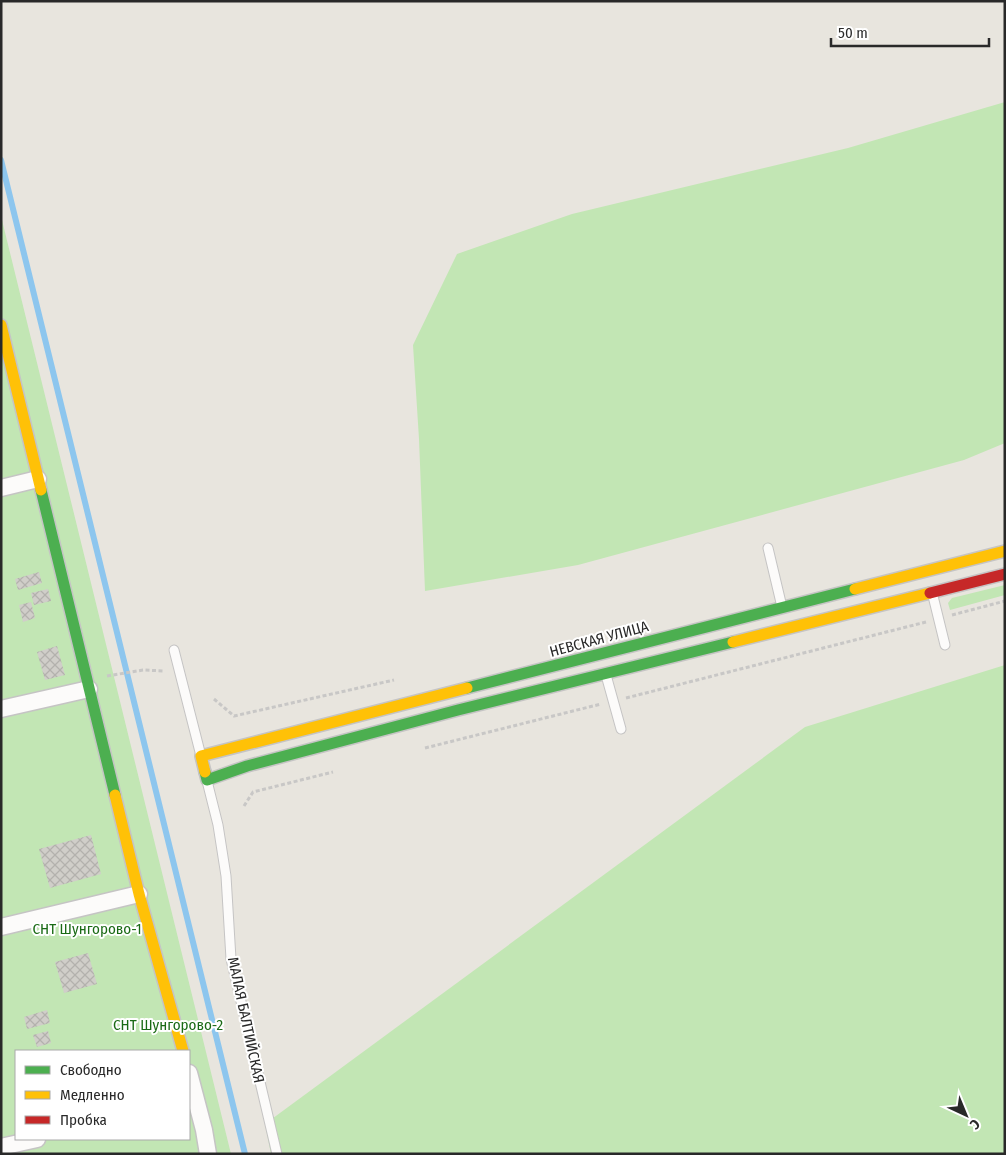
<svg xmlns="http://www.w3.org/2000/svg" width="1006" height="1155" font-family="'Fira Sans Condensed',sans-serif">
	<defs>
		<pattern id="building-cross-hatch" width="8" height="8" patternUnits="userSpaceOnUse" patternTransform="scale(1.25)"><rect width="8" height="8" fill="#d0cec9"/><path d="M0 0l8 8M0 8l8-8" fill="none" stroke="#b3b1ad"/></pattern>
	</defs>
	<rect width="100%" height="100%" fill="#e8e5de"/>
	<g fill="#c2e6b4" fill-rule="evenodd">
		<path d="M 1005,102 L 1005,443 L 964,460 L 578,565 L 425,591 L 419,439 L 413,345 L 457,254 L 572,214 L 848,148 Z"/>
		<path d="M 1,216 L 231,1154 L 1,1154 ZM 16,1051 L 189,1051 L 189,1139 L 16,1139 Z"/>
		<path d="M 1005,585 L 1005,595 L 950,610 L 948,603 L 952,598 Z"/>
		<path d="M 1005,665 L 1005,1154 L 271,1154 L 265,1124 L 805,727 Z"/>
	</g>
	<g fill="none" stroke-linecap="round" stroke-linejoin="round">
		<path stroke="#8dc6ee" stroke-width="6" d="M 1,160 L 245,1154"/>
	</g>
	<g fill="url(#building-cross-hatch)">
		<path d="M 39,572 L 42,583 L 18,590 L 15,579 Z"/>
		<path d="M 48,589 L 51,601 L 34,605 L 31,593 Z"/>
		<path d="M 31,602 L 35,618 L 23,622 L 19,605 Z"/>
		<path d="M 57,646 L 65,675 L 45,680 L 37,652 Z"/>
		<path d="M 91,835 L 101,874 L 50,888 L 39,849 Z"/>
		<path d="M 88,953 L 97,984 L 64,993 L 55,962 Z"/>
		<path d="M 47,1010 L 50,1023 L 27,1029 L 24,1017 Z"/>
		<path d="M 48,1031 L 51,1043 L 37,1047 L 33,1035 Z"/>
	</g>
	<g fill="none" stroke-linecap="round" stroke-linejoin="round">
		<defs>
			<g id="lane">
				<path d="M 768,548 L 782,607"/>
				<path d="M 932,592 L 945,645"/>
				<path d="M 174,650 L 201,756"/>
				<path d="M 606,675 L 621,729"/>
				<path d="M 207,781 L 218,825 L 226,876 L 231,959 L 277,1154"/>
			</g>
			<g id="street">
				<path d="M 1,488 L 38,479"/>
				<path d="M 1,709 L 89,689"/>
				<path d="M 1,927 L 139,894"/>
				<path d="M 189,1073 L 204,1130 L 208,1154"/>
				<path d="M 1,1147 L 37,1139"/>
			</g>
			<g id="fast">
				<path d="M 41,490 L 115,795"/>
				<path d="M 467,688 L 855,589"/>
				<path d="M 205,772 L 207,780 L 247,766 L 458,710 L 733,642"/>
			</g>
			<g id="slow">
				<path d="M 1,325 L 41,490"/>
				<path d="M 855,589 L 1005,551"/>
				<path d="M 733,642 L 930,593"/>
				<path d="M 205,772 L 201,756 L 467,688"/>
				<path d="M 115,795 L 139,894 L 183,1051"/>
			</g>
			<path id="jam" d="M 930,593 L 1005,574"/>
		</defs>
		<use href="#lane" stroke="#c5c4c4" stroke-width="11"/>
		<use href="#street" stroke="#c5c4c4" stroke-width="19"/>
		<use href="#fast" stroke="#c5c4c4" stroke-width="14"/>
		<use href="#slow" stroke="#c5c4c4" stroke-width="14"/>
		<use href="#jam" stroke="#c5c4c4" stroke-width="14"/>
		<g stroke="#c8c7c6" stroke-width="3" stroke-dasharray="4 2.5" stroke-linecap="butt">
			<path d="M 952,615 L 1005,601"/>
			<path d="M 107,676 L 143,670 L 165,671"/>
			<path d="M 626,698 L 926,622"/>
			<path d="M 214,699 L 234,716 L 394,680"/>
			<path d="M 425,748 L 601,704"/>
			<path d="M 244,806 L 253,792 L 333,772"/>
		</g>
		<use href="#lane" stroke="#fcfbfa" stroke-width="9"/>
		<use href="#street" stroke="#fcfbfa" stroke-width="16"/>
		<use href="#fast" stroke="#4caf50" stroke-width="11"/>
		<use href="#slow" stroke="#ffc107" stroke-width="11"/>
		<use href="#jam" stroke="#c62828" stroke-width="11"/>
	</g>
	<g text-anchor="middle" stroke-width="4" stroke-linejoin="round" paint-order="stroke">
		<g font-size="15" fill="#292929" stroke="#fff">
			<text transform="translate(599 639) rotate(-15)" y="5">НЕВСКАЯ УЛИЦА</text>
			<text transform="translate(246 1020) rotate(78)" y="5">МАЛАЯ БАЛТИЙСКАЯ</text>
		</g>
		<g font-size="15" fill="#1a6a15" stroke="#fff">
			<text x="87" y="934">СНТ Шунгорово-1</text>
			<text x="168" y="1030">СНТ Шунгорово-2</text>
		</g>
	</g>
	<rect width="1006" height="1155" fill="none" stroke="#292929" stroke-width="5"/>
	<rect x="15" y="1050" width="175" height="90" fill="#ffffff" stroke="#a9a9a9"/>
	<rect x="25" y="1066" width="25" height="8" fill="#4caf50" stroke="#a9a9a9"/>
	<text x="60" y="1075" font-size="15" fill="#292929">Свободно</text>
	<rect x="25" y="1091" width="25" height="8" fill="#ffc107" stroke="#a9a9a9"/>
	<text x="60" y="1100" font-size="15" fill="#292929">Медленно</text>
	<rect x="25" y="1116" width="25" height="8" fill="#c62828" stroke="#a9a9a9"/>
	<text x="60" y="1125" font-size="15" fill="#292929">Пробка</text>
	<g transform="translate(966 1115) rotate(136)" stroke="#ffffff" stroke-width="4" paint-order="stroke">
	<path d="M0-4L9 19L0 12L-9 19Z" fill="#292929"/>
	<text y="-8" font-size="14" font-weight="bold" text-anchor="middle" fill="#292929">С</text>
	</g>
	<path d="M831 38v8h158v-8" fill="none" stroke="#292929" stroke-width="2.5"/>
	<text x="838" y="38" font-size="15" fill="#292929" stroke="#ffffff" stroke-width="4" paint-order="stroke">50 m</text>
</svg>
